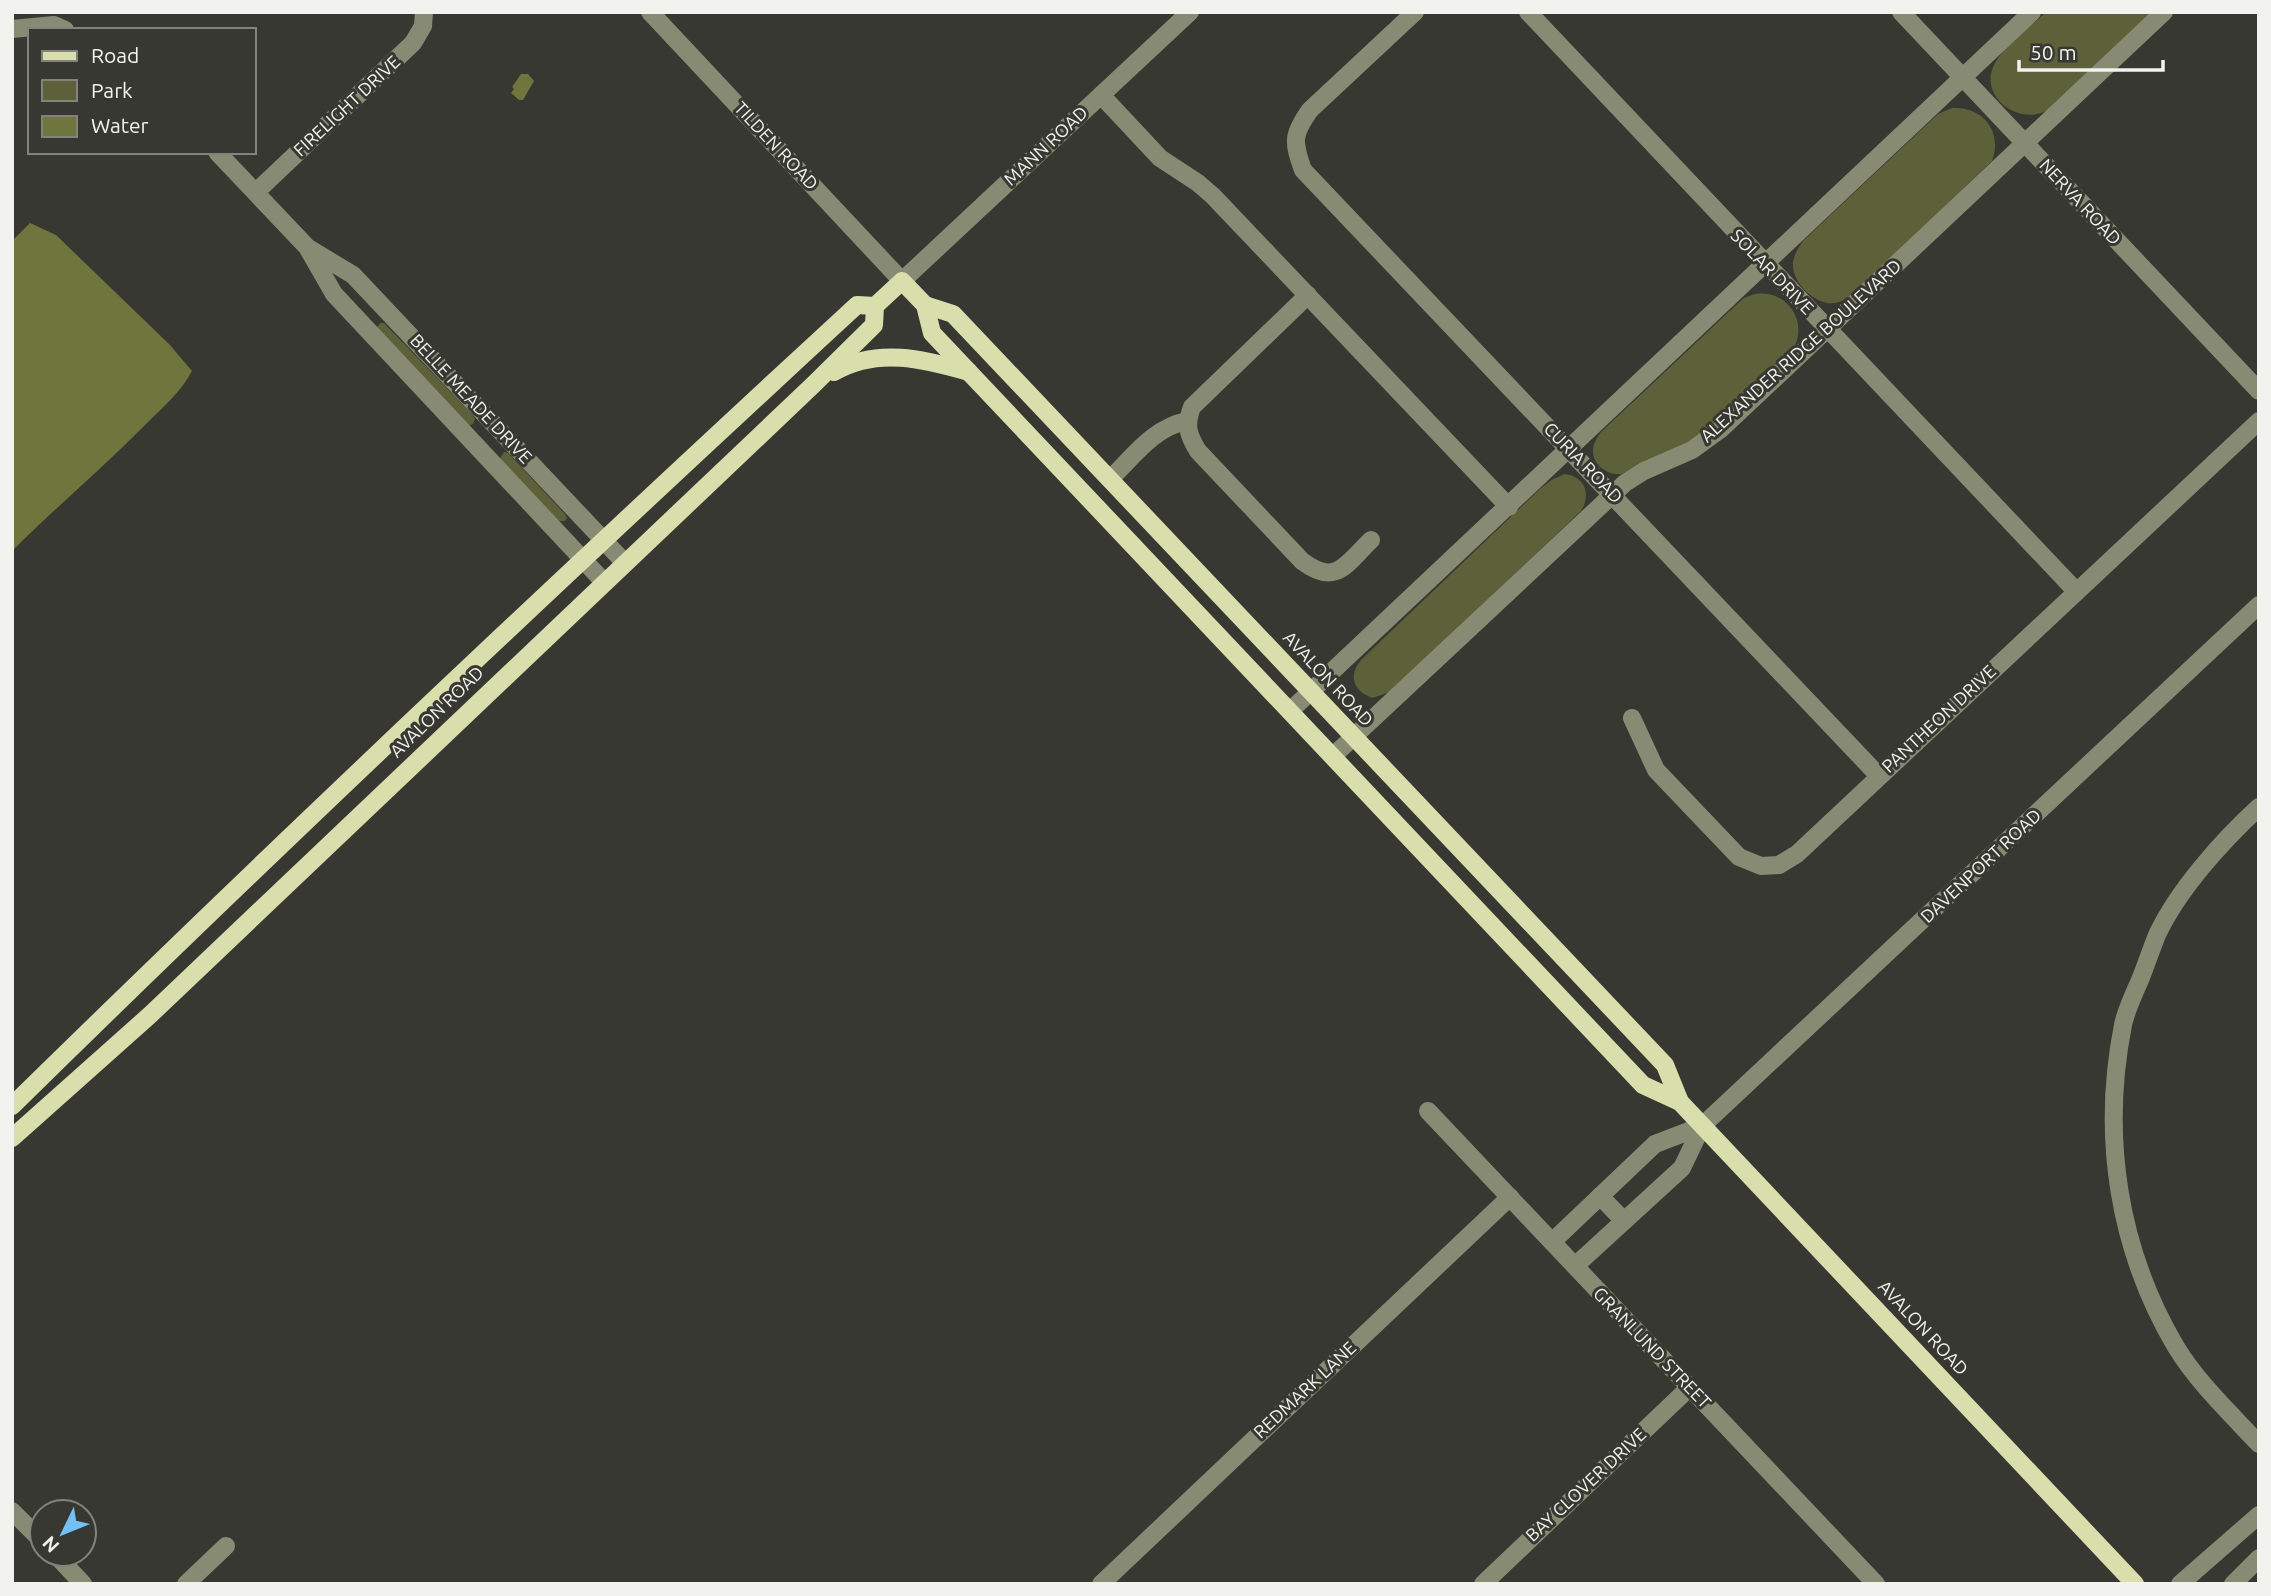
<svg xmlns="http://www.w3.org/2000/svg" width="2271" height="1596" font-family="Ubuntu,sans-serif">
	<rect width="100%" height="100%" fill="#373831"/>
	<g fill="#5c613a">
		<path d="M 2046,12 L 2152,12 L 2048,110 C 2017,127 1977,95 1995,63 C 2004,46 2031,26 2046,12 Z"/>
		<path d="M 1952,108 C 1983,106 2003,132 1992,161 L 1850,297 C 1843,301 1836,304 1828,303 C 1810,300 1791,280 1793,262 C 1794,254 1799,247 1803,241 L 1938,114 Z"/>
		<path d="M 1755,294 C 1788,289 1810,324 1792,351 L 1718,421 L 1694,439 L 1622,474 C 1608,476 1592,465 1593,450 C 1593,444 1597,438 1600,433 L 1735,306 L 1744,298 Z"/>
		<path d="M 380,323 L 384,323 L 470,412 L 475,419 L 473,424 L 468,426 L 375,330 Z"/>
		<path d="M 504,452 L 508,453 L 565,514 L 567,518 L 565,521 L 556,521 L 499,460 Z"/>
		<path d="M 1565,474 C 1586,477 1591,495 1581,511 L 1390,692 L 1372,698 C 1353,691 1348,675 1361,660 L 1541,488 L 1553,479 Z"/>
	</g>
	<g fill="#6e753d">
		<path d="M 521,74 L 528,74 L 534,81 L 523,100 L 519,100 L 511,93 L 514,89 L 512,87 Z"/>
		<path d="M 30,223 L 56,235 L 169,344 L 192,371 C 181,392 163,407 146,424 C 103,468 56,507 12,551 L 12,241 Z"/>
	</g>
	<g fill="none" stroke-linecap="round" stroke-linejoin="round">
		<g stroke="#878b73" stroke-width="18">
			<path d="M 650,12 L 902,281 L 1190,12"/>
			<path d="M 1415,12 L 1310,110 C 1292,135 1293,142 1303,170 L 1878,775"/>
			<path d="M 1528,12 L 2076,591"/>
			<path d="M 1901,12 L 2259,391"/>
			<path d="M 12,29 L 54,25 L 65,30"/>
			<path d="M 1101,95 L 1160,158 L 1198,183 L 1213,196 L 1509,507"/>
			<path d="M 217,152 L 307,247 L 334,294 L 604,582"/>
			<path d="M 256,192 L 413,43 L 423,26 L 424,12"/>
			<path d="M 310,249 L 353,275 L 625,563"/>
			<path d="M 1308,295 L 1192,407 C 1185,425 1188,435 1198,451 L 1302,561 C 1336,587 1346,564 1371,540"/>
			<path d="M 1110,479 C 1133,457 1154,427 1187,421"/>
			<path d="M 1290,711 L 2032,12"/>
			<path d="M 1632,718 L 1656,770 L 1739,857 L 1761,866 L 1779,865 L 1797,854 L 2259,421"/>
			<path d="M 1333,756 L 1625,483 L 1644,471 L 1692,450 L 1721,429 L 2164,12"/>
			<path d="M 2259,807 C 2222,841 2178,890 2157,935 C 2151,950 2146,965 2140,980 C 2134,994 2126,1010 2123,1025 C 2101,1136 2118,1249 2176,1347 C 2198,1383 2230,1413 2259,1444"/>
			<path d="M 1428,1111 L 1876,1584"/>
			<path d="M 1600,1196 L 1624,1221"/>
			<path d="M 1552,1242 L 1655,1144 L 1702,1126"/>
			<path d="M 1575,1266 L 1682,1168 L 1702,1126 L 2259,605"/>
			<path d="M 12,1511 L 42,1541"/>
			<path d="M 55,1554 L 83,1584"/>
			<path d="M 186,1584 L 226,1546"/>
			<path d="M 1101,1584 L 1510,1197"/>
			<path d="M 1483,1584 L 1690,1387"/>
			<path d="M 2180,1584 L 2259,1515"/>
			<path d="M 2233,1584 L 2259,1558"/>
		</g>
		<g stroke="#d8dfad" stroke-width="18">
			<path d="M 925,305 L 953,314 L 1665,1065 L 1680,1102 L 2135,1584"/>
			<path d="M 834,372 C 877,347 924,359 969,372"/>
			<path d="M 12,1106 C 289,834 572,568 857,305 L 875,306"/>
			<path d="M 12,1138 L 150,1015 L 813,385 L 874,325 L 875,306 L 902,281 L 925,305 L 932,333 L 1643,1085 L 1680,1102"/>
		</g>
	</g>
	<g text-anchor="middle" stroke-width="6" stroke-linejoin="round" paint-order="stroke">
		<g font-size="18" fill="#f2f3ef" stroke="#373831">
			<text transform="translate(347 106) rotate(-43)" y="6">FIRELIGHT DRIVE</text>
			<text transform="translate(776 146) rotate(47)" y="6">TILDEN ROAD</text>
			<text transform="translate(1046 146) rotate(-43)" y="6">MANN ROAD</text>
			<text transform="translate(2080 202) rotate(47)" y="6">NERVA ROAD</text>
			<text transform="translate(1772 272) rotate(46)" y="6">SOLAR DRIVE</text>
			<text transform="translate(1801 351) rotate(-42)" y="6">ALEXANDER RIDGE BOULEVARD</text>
			<text transform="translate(471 399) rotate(47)" y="6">BELLE MEADE DRIVE</text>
			<text transform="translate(1583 463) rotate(46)" y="6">CURIA ROAD</text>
			<text transform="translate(1328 679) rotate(47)" y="6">AVALON ROAD</text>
			<text transform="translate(437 712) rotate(-44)" y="6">AVALON ROAD</text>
			<text transform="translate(1939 719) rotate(-43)" y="6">PANTHEON DRIVE</text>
			<text transform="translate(1981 866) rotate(-43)" y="6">DAVENPORT ROAD</text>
			<text transform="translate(1923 1328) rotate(47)" y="6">AVALON ROAD</text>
			<text transform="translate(1652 1348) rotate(46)" y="6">GRANLUND STREET</text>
			<text transform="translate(1305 1390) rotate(-43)" y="6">REDMARK LANE</text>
			<text transform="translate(1586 1485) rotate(-43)" y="6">BAY CLOVER DRIVE</text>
		</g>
	</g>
	<rect width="2271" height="1596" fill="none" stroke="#f2f3ef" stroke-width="28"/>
	<rect x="28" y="28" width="228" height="126" fill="#373831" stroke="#82837d" stroke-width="2"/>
	<rect x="42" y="51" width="35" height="10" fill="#d8dfad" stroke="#82837d" stroke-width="2"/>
	<text x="91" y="63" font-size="21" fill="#f2f3ef">Road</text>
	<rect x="42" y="80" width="35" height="21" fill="#5c613a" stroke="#82837d" stroke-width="2"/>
	<text x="91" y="98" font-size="21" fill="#f2f3ef">Park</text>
	<rect x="42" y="116" width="35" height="21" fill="#6e753d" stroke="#82837d" stroke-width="2"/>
	<text x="91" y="133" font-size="21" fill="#f2f3ef">Water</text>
	<g transform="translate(63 1533) rotate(227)"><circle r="33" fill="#373831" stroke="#82837d" stroke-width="2"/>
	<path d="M0-5L12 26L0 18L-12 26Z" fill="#72c1f5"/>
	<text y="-10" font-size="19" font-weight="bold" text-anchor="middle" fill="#f2f3ef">N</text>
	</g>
	<path d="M2019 60v10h144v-10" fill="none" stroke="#f2f3ef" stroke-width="3.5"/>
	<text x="2030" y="60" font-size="21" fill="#f2f3ef" stroke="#373831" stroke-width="5" paint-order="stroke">50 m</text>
</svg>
